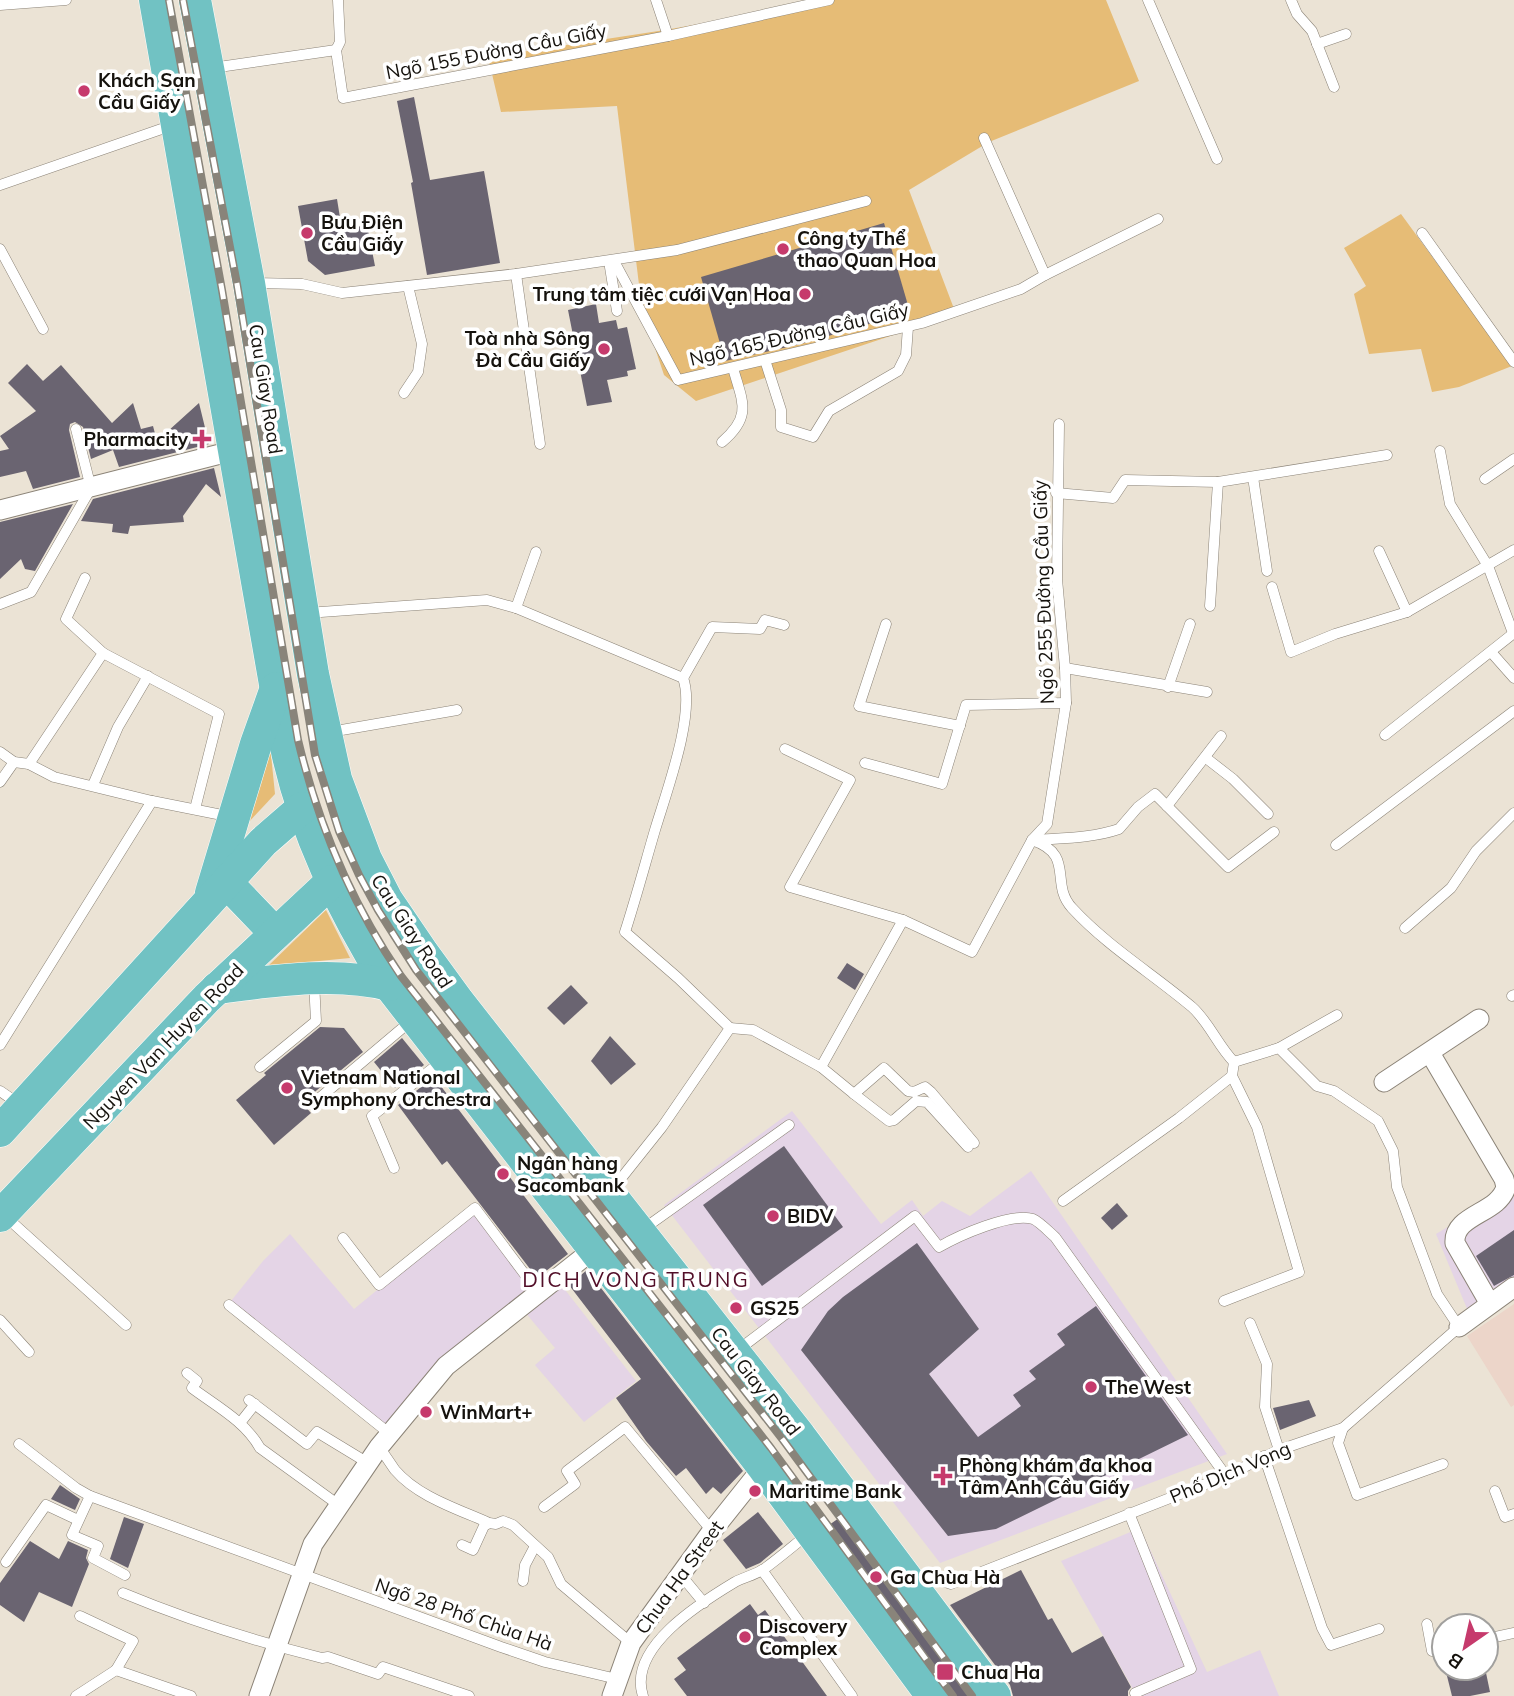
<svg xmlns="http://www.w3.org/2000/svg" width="1514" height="1696" font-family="Mulish,sans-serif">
	<rect width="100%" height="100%" fill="#ebe3d5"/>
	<g fill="#e4d4e6">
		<path d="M 792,1111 L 881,1224 L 912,1200 L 923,1216 L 942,1201 L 970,1216 L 1031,1171 L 1227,1454 L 940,1563 L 664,1205 Z"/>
		<path d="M 1514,1187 L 1514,1278 L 1468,1311 L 1436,1234 Z"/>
		<path d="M 475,1210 L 535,1290 L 390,1429 L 231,1301 L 263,1261 L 290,1234 L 354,1309 Z"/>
		<path d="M 559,1282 L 636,1381 L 584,1422 L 535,1365 L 555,1348 L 524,1311 Z"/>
		<path d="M 1140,1528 L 1207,1672 L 1260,1650 L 1279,1696 L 1137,1696 L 1061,1561 Z"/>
	</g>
	<path fill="#ecd5c9" d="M 1514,1304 L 1514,1405 L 1511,1407 L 1467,1336 Z"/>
	<g fill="#e6bc76">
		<path d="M 833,0 L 1106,0 L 1139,81 L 989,142 L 909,190 L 956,314 L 696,401 L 664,375 L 642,309 L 617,106 L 501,112 L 488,57 L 665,30 Z"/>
		<path d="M 1401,214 L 1512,366 L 1459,387 L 1432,392 L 1421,349 L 1369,354 L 1354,294 L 1366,286 L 1344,248 Z"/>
		<path d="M 270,745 L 275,794 L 247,824 Z"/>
		<path d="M 326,910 L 350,958 L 268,966 Z"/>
	</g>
	<g fill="#6a6471">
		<path d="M 414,97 L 430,180 L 484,171 L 500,263 L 427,275 L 411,183 L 413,182 L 397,101 Z"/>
		<path d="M 337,199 L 342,230 L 367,225 L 375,266 L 325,275 L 308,261 L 298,206 Z"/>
		<path d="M 884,223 L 910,312 L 801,344 L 725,361 L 701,277 Z"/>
		<path d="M 596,304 L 599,323 L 616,320 L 618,329 L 627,327 L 636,369 L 627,371 L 628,376 L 607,380 L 612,402 L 587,406 L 568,310 Z"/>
		<path d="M 27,364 L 43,381 L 61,365 L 112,423 L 133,403 L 141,429 L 153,426 L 157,441 L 199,403 L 209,444 L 119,467 L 113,450 L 91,459 L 83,427 L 75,422 L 70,424 L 69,430 L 80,477 L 33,489 L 26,471 L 0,477 L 0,451 L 9,449 L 0,436 L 36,411 L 8,383 Z"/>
		<path d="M 214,468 L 221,497 L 206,484 L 183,516 L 184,522 L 130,526 L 128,534 L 112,532 L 113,524 L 81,521 L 93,499 Z"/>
		<path d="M 73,504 L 35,571 L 25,569 L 21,559 L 0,579 L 0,522 Z"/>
		<path d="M 847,963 L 864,974 L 855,990 L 837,978 Z"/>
		<path d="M 571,985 L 588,1003 L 564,1025 L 547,1008 Z"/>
		<path d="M 320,1027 L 344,1028 L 363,1052 L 311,1095 L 304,1105 L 311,1113 L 274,1145 L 236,1100 L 266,1075 L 264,1073 Z"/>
		<path d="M 610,1036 L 636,1064 L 611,1085 L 591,1061 Z"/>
		<path d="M 402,1038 L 424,1065 L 395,1088 L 374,1062 Z"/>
		<path d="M 434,1077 L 568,1254 L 537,1278 L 447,1161 L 442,1165 L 398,1105 Z"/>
		<path d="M 784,1146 L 843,1227 L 762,1286 L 703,1205 Z"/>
		<path d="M 1117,1203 L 1128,1216 L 1112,1230 L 1101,1218 Z"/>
		<path d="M 1514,1230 L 1514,1275 L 1494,1286 L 1476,1256 Z"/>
		<path d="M 917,1243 L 979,1329 L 929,1374 L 978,1437 L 1021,1406 L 1013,1395 L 1036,1379 L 1029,1371 L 1065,1345 L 1057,1334 L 1096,1306 L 1188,1435 L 996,1529 L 948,1536 L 801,1350 L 828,1311 L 843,1297 Z"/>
		<path d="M 587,1270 L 743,1471 L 721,1494 L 713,1487 L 706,1494 L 686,1468 L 676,1476 L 646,1441 L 616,1398 L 641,1379 L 569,1285 Z"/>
		<path d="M 1309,1400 L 1316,1416 L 1280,1430 L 1273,1408 Z"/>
		<path d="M 60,1485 L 80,1499 L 75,1510 L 51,1499 Z"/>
		<path d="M 758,1512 L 783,1544 L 760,1563 L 746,1569 L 723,1540 Z"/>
		<path d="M 124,1517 L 144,1524 L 128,1568 L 110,1559 Z"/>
		<path d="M 839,1518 L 972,1696 L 950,1696 L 947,1685 L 829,1525 Z"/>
		<path d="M 30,1541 L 59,1559 L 68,1541 L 88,1550 L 86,1558 L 89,1564 L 72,1607 L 39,1592 L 24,1622 L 0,1605 L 0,1583 Z"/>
		<path d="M 1021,1570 L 1048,1620 L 1052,1618 L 1072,1653 L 1103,1636 L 1131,1687 L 1128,1691 L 1128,1696 L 1013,1696 L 1010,1685 L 950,1605 Z"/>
		<path d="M 750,1604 L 758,1615 L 765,1610 L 827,1696 L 687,1696 L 674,1679 L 686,1670 L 677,1658 Z"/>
		<path d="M 1445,1668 L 1485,1668 L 1490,1692 L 1470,1696 L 1452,1696 Z"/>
	</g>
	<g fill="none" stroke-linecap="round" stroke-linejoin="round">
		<defs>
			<g id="service">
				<path d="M 656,0 L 668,36"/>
				<path d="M 1148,0 L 1217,159"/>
				<path d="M 1291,0 L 1297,14 L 1312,31 L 1334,87"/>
				<path d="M 0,5 L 66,0"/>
				<path d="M 1317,44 L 1346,34"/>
				<path d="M 336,50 L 340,42 L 338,0"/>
				<path d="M 212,68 L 336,50 L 343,98 L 668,36 L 829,0"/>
				<path d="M 984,138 L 1045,275"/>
				<path d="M 0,185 L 173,125"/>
				<path d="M 1422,233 L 1514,362"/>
				<path d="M 0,249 L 43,329"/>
				<path d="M 609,261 L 617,311"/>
				<path d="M 614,261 L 678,380 L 922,323 L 1021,289 L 1045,275 L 1158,219"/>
				<path d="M 516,274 L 540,444"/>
				<path d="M 253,283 L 302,284 L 342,293 L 516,274 L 677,250 L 866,201"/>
				<path d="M 765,360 L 781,410 L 781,427 L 813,437 L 829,411 L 898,371 L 906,355 L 908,327"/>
				<path d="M 404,393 L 418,372 L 422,344 L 408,286"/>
				<path d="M 722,442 C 753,416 742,401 733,368"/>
				<path d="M 1440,451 L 1450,504 L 1488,566 L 1513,633"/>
				<path d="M 1253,477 L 1267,571"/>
				<path d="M 1485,479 L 1514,459"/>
				<path d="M 1056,493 L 1113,498 L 1125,480 L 1218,482 L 1387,455"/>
				<path d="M 1379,551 L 1407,612"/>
				<path d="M 1272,587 L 1291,652 L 1335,634 L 1407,612 L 1514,550"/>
				<path d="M 0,604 L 31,592 L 91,488 L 76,429"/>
				<path d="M 1210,606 L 1218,482"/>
				<path d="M 516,608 L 536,552"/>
				<path d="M 307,613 L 487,600 L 516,608 L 683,678 C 696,713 666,793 655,830 C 645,864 636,898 625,932 L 678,978 L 730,1028"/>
				<path d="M 886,624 L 859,706 L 960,726"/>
				<path d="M 1491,652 L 1514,678"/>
				<path d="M 103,653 L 219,714 L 195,809"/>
				<path d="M 1065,668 L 1207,692"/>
				<path d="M 683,678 L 712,627 L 760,629 L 765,620 L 784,625"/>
				<path d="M 1168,687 L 1190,624"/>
				<path d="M 330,732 L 457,710"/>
				<path d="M 1385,735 L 1514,633"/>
				<path d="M 785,749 L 850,780 L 790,887 L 903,920 L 972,952 L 1032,840 L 1047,824 L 1066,703 L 1065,668 L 1057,579 L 1059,424"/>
				<path d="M 0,752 L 14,762 L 29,764 L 54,777 L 152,801"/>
				<path d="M 1206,758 L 1233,779 L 1268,814"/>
				<path d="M 865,763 L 942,784 L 966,705 L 1066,703"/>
				<path d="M 29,764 L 103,653 L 66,619 L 85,578"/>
				<path d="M 0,782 L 14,762"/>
				<path d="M 93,785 L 118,727 L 148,676"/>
				<path d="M 1167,806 L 1221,736"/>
				<path d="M 1036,840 C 1063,838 1093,838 1119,829 L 1138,807 L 1155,794 L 1228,867 L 1274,832"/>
				<path d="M 1336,845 L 1514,711"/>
				<path d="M 1405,928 L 1451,888 L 1476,851 L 1514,813"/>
				<path d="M 1512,996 L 1514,995"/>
				<path d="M 730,1028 L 753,1030 L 821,1067 L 854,1094 L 884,1068 L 908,1091 L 914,1092 L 925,1087 L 931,1092 L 974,1143"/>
				<path d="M 0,1045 L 152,801 L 232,817"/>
				<path d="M 1279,1048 L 1337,1015"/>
				<path d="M 260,1067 L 316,1021 L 314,981"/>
				<path d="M 821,1067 L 903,920"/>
				<path d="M 0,1091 L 19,1104"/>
				<path d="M 854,1094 L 889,1121 L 894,1120 L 916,1101 L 927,1102 L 968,1147"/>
				<path d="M 316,1101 L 412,1020"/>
				<path d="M 394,1168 L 372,1116 L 442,1061"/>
				<path d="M 611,1191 L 662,1127 L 730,1028"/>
				<path d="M 1063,1201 L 1179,1118 L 1232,1076"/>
				<path d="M 5,1216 L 126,1325"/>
				<path d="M 642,1230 L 789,1125"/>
				<path d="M 343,1238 L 379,1285 L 475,1208 L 538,1292"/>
				<path d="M 1224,1301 L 1299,1272 L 1257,1127 L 1232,1076 L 1234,1062"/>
				<path d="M 229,1305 L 390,1434"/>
				<path d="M 0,1320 L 29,1352"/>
				<path d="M 1250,1323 L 1267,1364 L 1265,1407 L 1279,1450"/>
				<path d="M 738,1350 L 915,1216 L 939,1247 C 958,1236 1011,1212 1033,1219 C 1040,1222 1049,1232 1055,1237 L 1226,1476"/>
				<path d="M 187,1373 L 197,1381 L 192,1388 C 216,1406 245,1421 260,1448 L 340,1506"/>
				<path d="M 249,1400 L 307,1444 L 317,1432 L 368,1463"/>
				<path d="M 240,1423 L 255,1404"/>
				<path d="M 1343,1428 L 1338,1443 L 1357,1495 L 1443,1464"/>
				<path d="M 19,1444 L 76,1488 L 90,1496 L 501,1647 L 545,1662 L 617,1679"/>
				<path d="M 379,1447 C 385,1455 390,1463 395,1470 C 418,1497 458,1509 489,1523 L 496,1524 L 503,1521 L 513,1525 L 548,1557 L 561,1584 L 631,1643"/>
				<path d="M 1264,1456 L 1322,1628 L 1331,1645 L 1379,1629"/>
				<path d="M 1495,1491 L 1505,1517 L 1514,1514"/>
				<path d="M 90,1496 L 72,1535 L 98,1546 L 93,1558 L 125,1575"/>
				<path d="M 544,1507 L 575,1484 L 567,1471 L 625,1427 L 712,1531"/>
				<path d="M 1129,1513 L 1191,1669 L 1135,1693"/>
				<path d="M 462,1545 L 473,1550 L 484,1526 L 489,1523"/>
				<path d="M 6,1562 L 46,1505 L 78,1520"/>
				<path d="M 762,1570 L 852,1696"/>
				<path d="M 680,1574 L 704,1603"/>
				<path d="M 523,1581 L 525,1565 L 535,1546"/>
				<path d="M 914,1582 L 930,1577 L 951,1584 L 1226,1476 L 1279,1450 L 1343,1428 L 1459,1327 L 1437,1294 L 1397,1187 L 1393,1151 L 1378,1121 L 1334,1091 L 1317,1086 L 1279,1048 L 1234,1062 C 1218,1046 1209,1022 1192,1007 C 1153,974 1107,946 1072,908 C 1049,883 1076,855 1032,840"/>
				<path d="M 123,1593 C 188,1620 254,1641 322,1658 L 328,1657 L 378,1674 L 383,1667 L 469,1696"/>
				<path d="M 80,1616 L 133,1641 L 116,1670 L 191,1696"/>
				<path d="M 1427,1624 L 1432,1651 L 1444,1649"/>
				<path d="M 1486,1639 L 1514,1633"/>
				<path d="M 76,1696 L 116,1670"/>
				<path d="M 643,1696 C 627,1648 700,1603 735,1582 C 744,1577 755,1575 764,1569 C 779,1558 793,1546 807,1535"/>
			</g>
			<g id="minor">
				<path d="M 0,510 L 236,450"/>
				<path d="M 1430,1053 L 1504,1179 L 1506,1187 C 1499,1214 1453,1214 1455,1243 L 1490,1304"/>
				<path d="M 1384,1082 L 1479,1019"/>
				<path d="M 1459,1327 L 1514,1287"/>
				<path d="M 259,1696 L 313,1544 L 379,1447 L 446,1366 L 594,1249"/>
				<path d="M 612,1696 L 631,1643 L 712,1531 L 763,1467"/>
			</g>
			<g id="primary">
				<path d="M 155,0 L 286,747 C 304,832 343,912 389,985 L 763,1467 L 932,1696"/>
				<path d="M 195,0 L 249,283 L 313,674 L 336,779 L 366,859 L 387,900 L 423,953 L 458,1001 L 800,1436 L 995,1696"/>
				<path d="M 227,883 L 275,933"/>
				<path d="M 211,893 L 256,744 L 276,688"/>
				<path d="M 217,988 C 271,981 336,971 389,985"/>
				<path d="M 0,1131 L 263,842 L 302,808"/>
				<path d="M 0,1216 L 207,998 L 332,881"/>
			</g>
		</defs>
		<use href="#service" stroke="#8b8377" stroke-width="11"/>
		<use href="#minor" stroke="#8b8377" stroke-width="21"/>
		<use href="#primary" stroke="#fff" stroke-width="33"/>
		<use href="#service" stroke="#fff" stroke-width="10"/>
		<use href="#minor" stroke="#fff" stroke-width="19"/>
		<use href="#primary" stroke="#71c2c3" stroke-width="32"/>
		<defs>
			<g id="rail">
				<path d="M 169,0 L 222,290 L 298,740 C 318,824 352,904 401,976 L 771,1448 L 953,1696"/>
				<path d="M 183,0 L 237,284 L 315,755 L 339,831 L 359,875 L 378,910 L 416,970 L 783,1440 L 972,1696"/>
			</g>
		</defs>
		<use href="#rail" stroke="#89847a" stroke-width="8"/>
		<use href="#rail" stroke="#fff" stroke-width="5" stroke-dasharray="16" stroke-linecap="butt"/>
	</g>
	<g fill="#c63a6c" stroke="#fff" stroke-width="2.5">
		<circle cx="84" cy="91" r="7"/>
		<circle cx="307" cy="233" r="7"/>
		<circle cx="783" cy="249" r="7"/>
		<circle cx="805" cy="294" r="7"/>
		<circle cx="604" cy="349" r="7"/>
		<path d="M198.5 428.5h7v7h7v7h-7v7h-7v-7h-7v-7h7z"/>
		<circle cx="287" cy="1088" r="7"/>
		<circle cx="503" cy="1174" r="7"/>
		<circle cx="773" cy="1216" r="7"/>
		<circle cx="736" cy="1308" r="7"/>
		<circle cx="1091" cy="1387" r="7"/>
		<circle cx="426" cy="1412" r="7"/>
		<path d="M939.5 1465.5h7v7h7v7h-7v7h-7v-7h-7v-7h7z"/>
		<circle cx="755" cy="1491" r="7"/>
		<circle cx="876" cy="1577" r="7"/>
		<circle cx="745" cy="1637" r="7"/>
		<rect x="936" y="1663" width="18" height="18" rx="3.5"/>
	</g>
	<g text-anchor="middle" stroke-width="7" stroke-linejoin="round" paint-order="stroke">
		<g font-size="19" fill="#15120d" stroke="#fff">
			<text transform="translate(496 51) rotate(-11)" y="7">Ngõ 155 Đường Cầu Giấy</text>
			<text transform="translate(799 334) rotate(-13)" y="7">Ngõ 165 Đường Cầu Giấy</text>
			<text transform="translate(266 389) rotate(81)" y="7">Cau Giay Road</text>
			<text transform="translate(1043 592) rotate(-92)" y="7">Ngõ 255 Đường Cầu Giấy</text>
			<text transform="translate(412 931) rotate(57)" y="7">Cau Giay Road</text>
			<text transform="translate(163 1046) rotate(-46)" y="7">Nguyen Van Huyen Road</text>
			<text transform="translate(756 1381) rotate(52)" y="7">Cau Giay Road</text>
			<text transform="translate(1230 1472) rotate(-23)" y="7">Phố Dịch Vọng</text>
			<text transform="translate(679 1577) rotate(-54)" y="7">Chua Ha Street</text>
			<text transform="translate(464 1614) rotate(19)" y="7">Ngõ 28 Phố Chùa Hà</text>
		</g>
		<g font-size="19" font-weight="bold" fill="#15120d" stroke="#fff" text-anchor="start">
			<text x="98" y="87">Khách Sạn<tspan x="98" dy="22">Cầu Giấy</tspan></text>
			<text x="321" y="229">Bưu Điện<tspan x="321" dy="22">Cầu Giấy</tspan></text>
			<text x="797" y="245">Công ty Thể<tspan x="797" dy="22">thao Quan Hoa</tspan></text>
			<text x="791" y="301" text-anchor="end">Trung tâm tiệc cưới Vạn Hoa</text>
			<text x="590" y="345" text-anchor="end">Toà nhà Sông<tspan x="590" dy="22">Đà Cầu Giấy</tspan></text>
			<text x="188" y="446" text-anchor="end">Pharmacity</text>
			<text x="301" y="1084">Vietnam National<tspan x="301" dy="22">Symphony Orchestra</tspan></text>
			<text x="517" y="1170">Ngân hàng<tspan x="517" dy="22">Sacombank</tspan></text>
			<text x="787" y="1223">BIDV</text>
			<text x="750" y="1315">GS25</text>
			<text x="1105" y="1394">The West</text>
			<text x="440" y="1419">WinMart+</text>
			<text x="959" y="1472">Phòng khám đa khoa<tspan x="959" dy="22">Tâm Anh Cầu Giấy</tspan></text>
			<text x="769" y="1498">Maritime Bank</text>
			<text x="890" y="1584">Ga Chùa Hà</text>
			<text x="759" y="1633">Discovery<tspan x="759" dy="22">Complex</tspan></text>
			<text x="961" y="1679">Chua Ha</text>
		</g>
		<g font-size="21" letter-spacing="2" fill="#520e28" stroke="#fff">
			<text x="636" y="1287">DICH VONG TRUNG</text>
		</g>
	</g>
	<g transform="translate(1465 1647) rotate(214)"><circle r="33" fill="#ffffff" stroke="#a1a09e" stroke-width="2"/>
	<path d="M0-5L12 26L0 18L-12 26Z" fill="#c63a6c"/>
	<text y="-10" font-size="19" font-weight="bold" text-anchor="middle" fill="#15120d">B</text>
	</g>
</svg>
